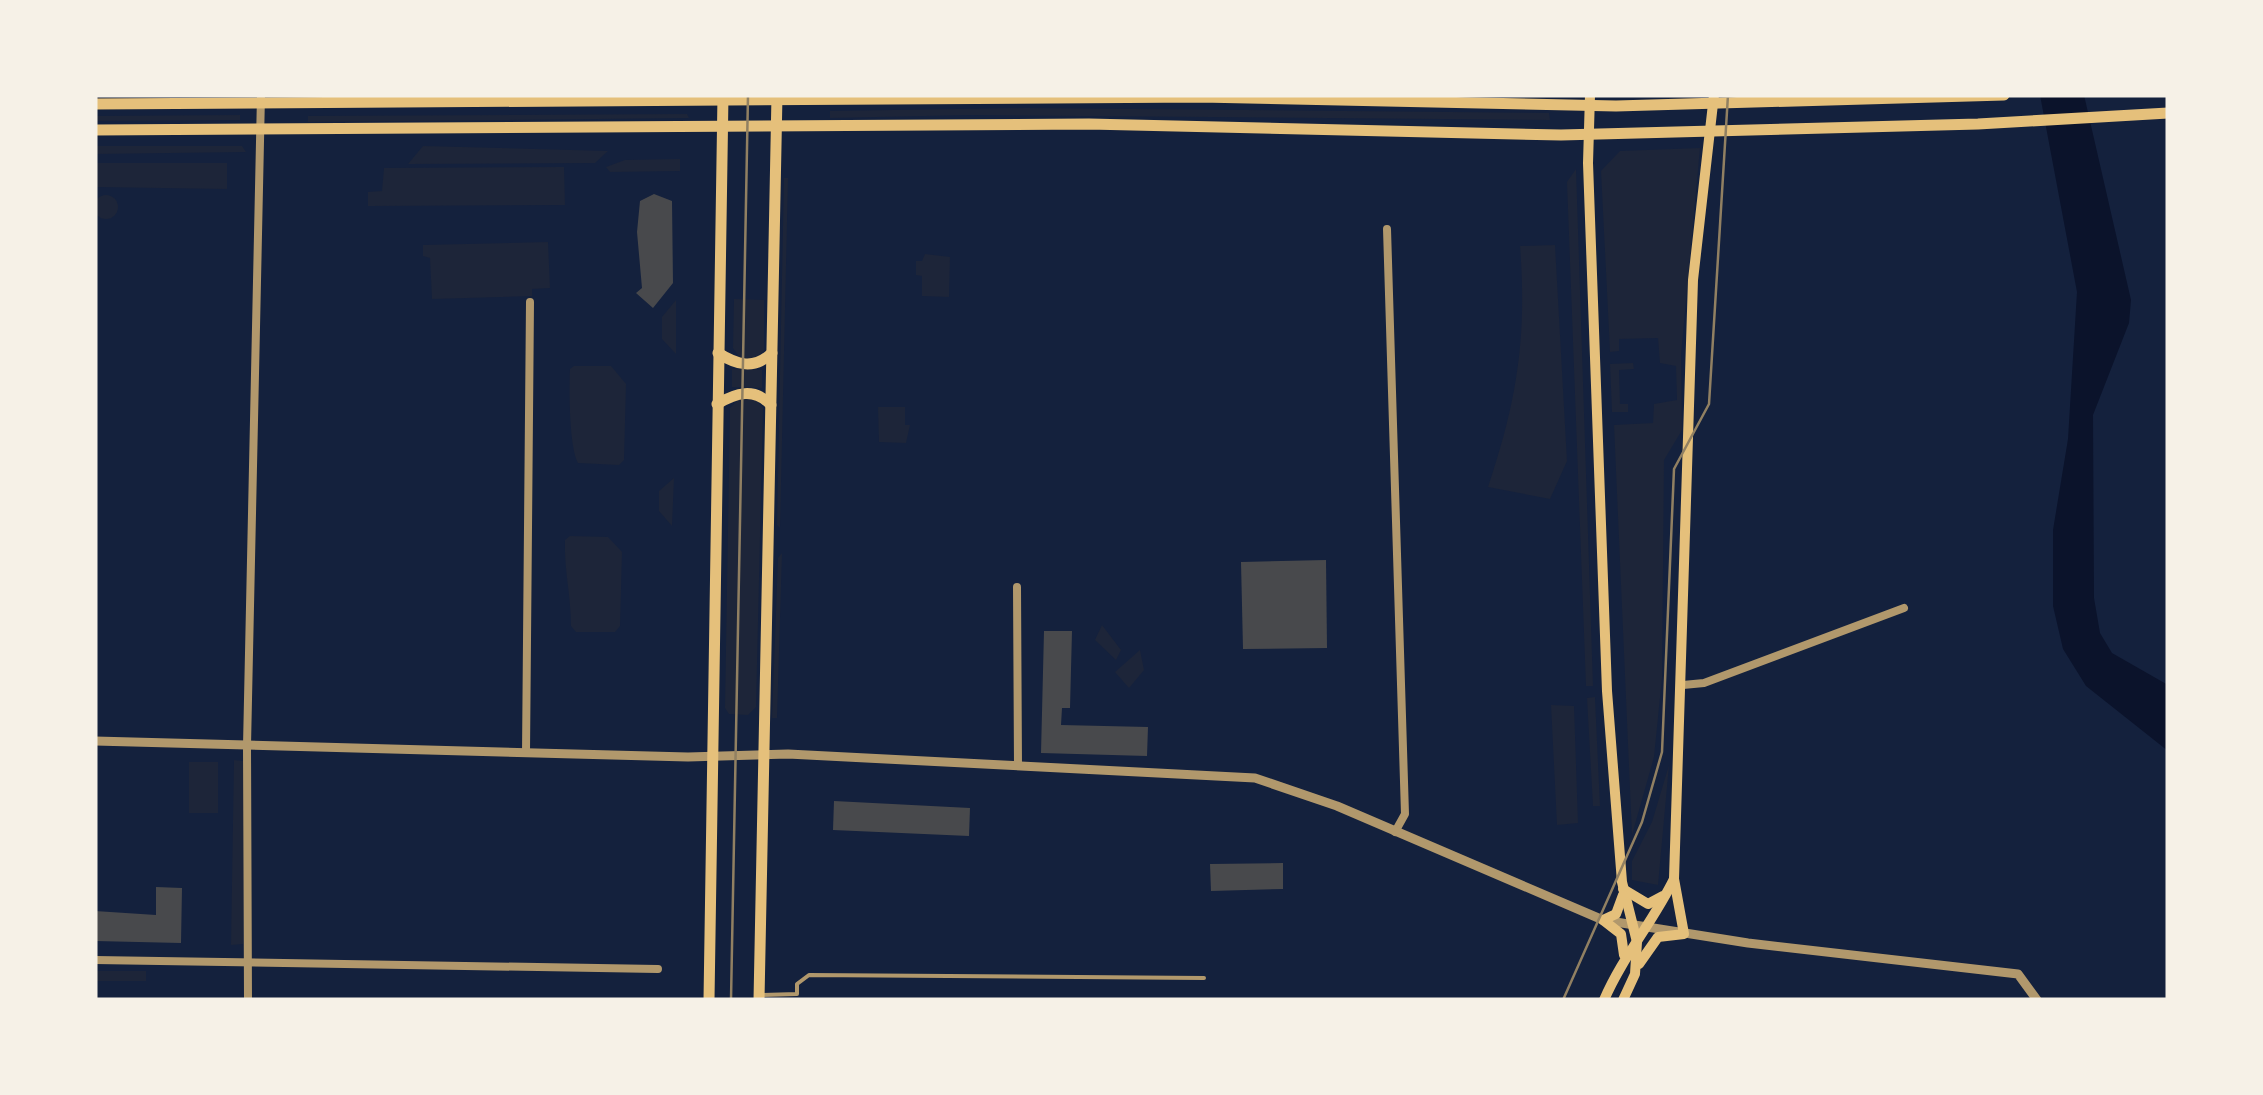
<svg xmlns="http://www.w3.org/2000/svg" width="2263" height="1095" font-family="Georgia,serif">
	<rect width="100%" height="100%" fill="#14213d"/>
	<g fill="#1d2539">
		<path d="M 1026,108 L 1549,113 L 1550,120 L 972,115 L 830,118 L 830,111 Z"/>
		<path d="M 687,114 L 689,118 L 308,122 L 308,116 Z"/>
		<path d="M 240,115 L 240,120 L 95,121 L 95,116 Z"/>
		<path d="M 95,146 L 242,146 L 246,152 L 95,154 Z"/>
		<path d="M 423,146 L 608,151 L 595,163 L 408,164 Z"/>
		<path d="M 1700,148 L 1681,355 L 1682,430 L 1664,460 L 1662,678 L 1654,757 L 1632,835 L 1614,425 L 1653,423 L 1654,404 L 1677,400 L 1676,366 L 1660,363 L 1658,338 L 1619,339 L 1619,351 L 1610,352 L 1601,171 L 1620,151 Z"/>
		<path d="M 680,159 L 680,171 L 610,172 L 606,167 L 625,160 Z"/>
		<path d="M 95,163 L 227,163 L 227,189 L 95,187 Z"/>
		<path d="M 564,167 L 565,205 L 368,206 L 368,192 L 382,191 L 384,168 Z"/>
		<path d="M 1576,169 L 1593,686 L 1586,686 L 1567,182 Z"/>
		<path d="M 784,178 L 788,178 L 780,528 L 777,525 Z"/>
		<circle cx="106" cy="207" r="12"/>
		<path d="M 548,242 L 550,288 L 532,289 L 532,296 L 432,299 L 430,258 L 423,256 L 423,245 Z"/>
		<path d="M 1555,245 L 1567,461 L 1550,499 L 1488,487 C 1517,400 1527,338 1520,246 Z"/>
		<path d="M 925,254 L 950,257 L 949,297 L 922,296 L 922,276 L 916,275 L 916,261 L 922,261 Z"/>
		<path d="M 734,299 L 764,300 L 764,351 L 755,358 L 740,358 L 733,348 Z"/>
		<path d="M 676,300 L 676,354 L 662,339 L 662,317 Z"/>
		<path d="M 1633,363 L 1634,369 L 1619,370 L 1620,404 L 1628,404 L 1628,412 L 1612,412 L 1610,364 Z"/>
		<path d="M 574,366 L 611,366 L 626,384 L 624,460 L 619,465 L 578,463 C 569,448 569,389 570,369 Z"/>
		<path d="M 732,369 L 762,370 L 762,388 L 732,387 Z"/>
		<path d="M 740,398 L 754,398 L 763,408 L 756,707 L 748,715 L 729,714 L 725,708 L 730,408 Z"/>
		<path d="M 878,407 L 905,407 L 905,425 L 910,425 L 906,443 L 879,442 Z"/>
		<path d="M 674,478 L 672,526 L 659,511 L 659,491 Z"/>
		<path d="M 570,536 L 608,537 L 622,552 L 620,626 L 615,632 L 576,632 L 571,626 C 571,595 564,571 565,540 Z"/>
		<path d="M 782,553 L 777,718 L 772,718 L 778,558 Z"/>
		<path d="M 1102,625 L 1121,650 L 1116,660 L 1095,640 Z"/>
		<path d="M 1140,650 L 1144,670 L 1129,688 L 1115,672 Z"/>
		<path d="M 1595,697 L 1595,698 L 1600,806 L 1593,806 L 1587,698 Z"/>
		<path d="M 1551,705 L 1574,706 L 1578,823 L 1557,825 Z"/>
		<path d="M 234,760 L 243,761 L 243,944 L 231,945 Z"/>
		<rect x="189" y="762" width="29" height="51"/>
		<path d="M 1669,765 L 1658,885 L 1632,880 L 1632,861 L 1652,822 Z"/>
		<rect x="95" y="971" width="51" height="10"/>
	</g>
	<path fill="#0b132b" d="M 2040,95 L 2084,95 L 2131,300 L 2129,323 L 2093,415 L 2094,598 L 2100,633 L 2112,653 L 2168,685 L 2168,751 L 2086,686 L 2063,649 L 2053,606 L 2053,530 L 2068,439 L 2077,292 Z"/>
	<g fill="#48494c">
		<path d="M 654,194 L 672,201 L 673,283 L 653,308 L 636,293 L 642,288 L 637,232 L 640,201 Z"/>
		<path d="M 1326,560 L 1327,648 L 1243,649 L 1241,562 Z"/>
		<path d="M 1044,631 L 1072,631 L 1070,708 L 1062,708 L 1061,725 L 1148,727 L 1147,756 L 1041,753 Z"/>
		<path d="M 834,801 L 970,808 L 969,836 L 833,830 Z"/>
		<path d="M 1283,863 L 1283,889 L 1211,891 L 1210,864 Z"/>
		<path d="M 156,887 L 182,888 L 181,943 L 95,941 L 95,911 L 156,915 Z"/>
	</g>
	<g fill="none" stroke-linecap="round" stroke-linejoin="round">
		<path stroke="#b1986c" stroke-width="4" d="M 762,995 L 797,994 L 797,984 L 809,975 L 1204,978"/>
		<g stroke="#b1986c" stroke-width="8">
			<path d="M 1387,229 L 1405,814 L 1395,832"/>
			<path d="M 1017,587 L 1018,766"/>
			<path d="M 1683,685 L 1704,683 L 1904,608"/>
			<path d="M 526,753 L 530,302"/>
			<path d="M 95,960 L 658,969"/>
			<path d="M 248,1000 L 247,746 L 261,95"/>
		</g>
		<path stroke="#b1986c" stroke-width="9" d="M 95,741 L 688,757 L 788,754 L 1255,778 L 1337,806 L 1603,920 L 1748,943 L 2018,974 L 2037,1000"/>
		<g stroke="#e5c07b" stroke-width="10">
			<path d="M 1590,95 L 1588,163 L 1607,691 L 1622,882 L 1637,942 L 1635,974 L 1623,1000"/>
			<path d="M 1623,889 L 1648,904 L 1663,896"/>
			<path d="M 1603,920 L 1621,934 L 1624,955"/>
			<path d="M 1603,920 L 1616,914 L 1623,895"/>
			<path d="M 1639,964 L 1658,937 L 1684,934 L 1674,879"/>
			<path d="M 1604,1000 C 1623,956 1653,922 1674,879 L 1693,280 L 1714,95"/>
		</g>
		<g stroke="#e5c07b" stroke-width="11">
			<path d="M 95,104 L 1201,97 L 1616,106 L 2004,95"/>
			<path d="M 95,130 L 1089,124 L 1561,135 L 1978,124 L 2168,113"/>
			<path d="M 718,353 C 737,365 754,370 772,353"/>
			<path d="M 717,404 C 736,393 754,387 771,405"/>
			<path d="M 709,1000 L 723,95"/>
			<path d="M 759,1000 L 777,95"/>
		</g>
		<g stroke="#918062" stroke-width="2.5">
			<path d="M 731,1000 L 748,95"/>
			<path d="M 1563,1000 L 1642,822 L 1662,752 L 1674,469 L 1709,404 L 1728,95"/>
		</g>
	</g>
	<rect width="2263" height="1095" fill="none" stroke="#f6f1e7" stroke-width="195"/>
</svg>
